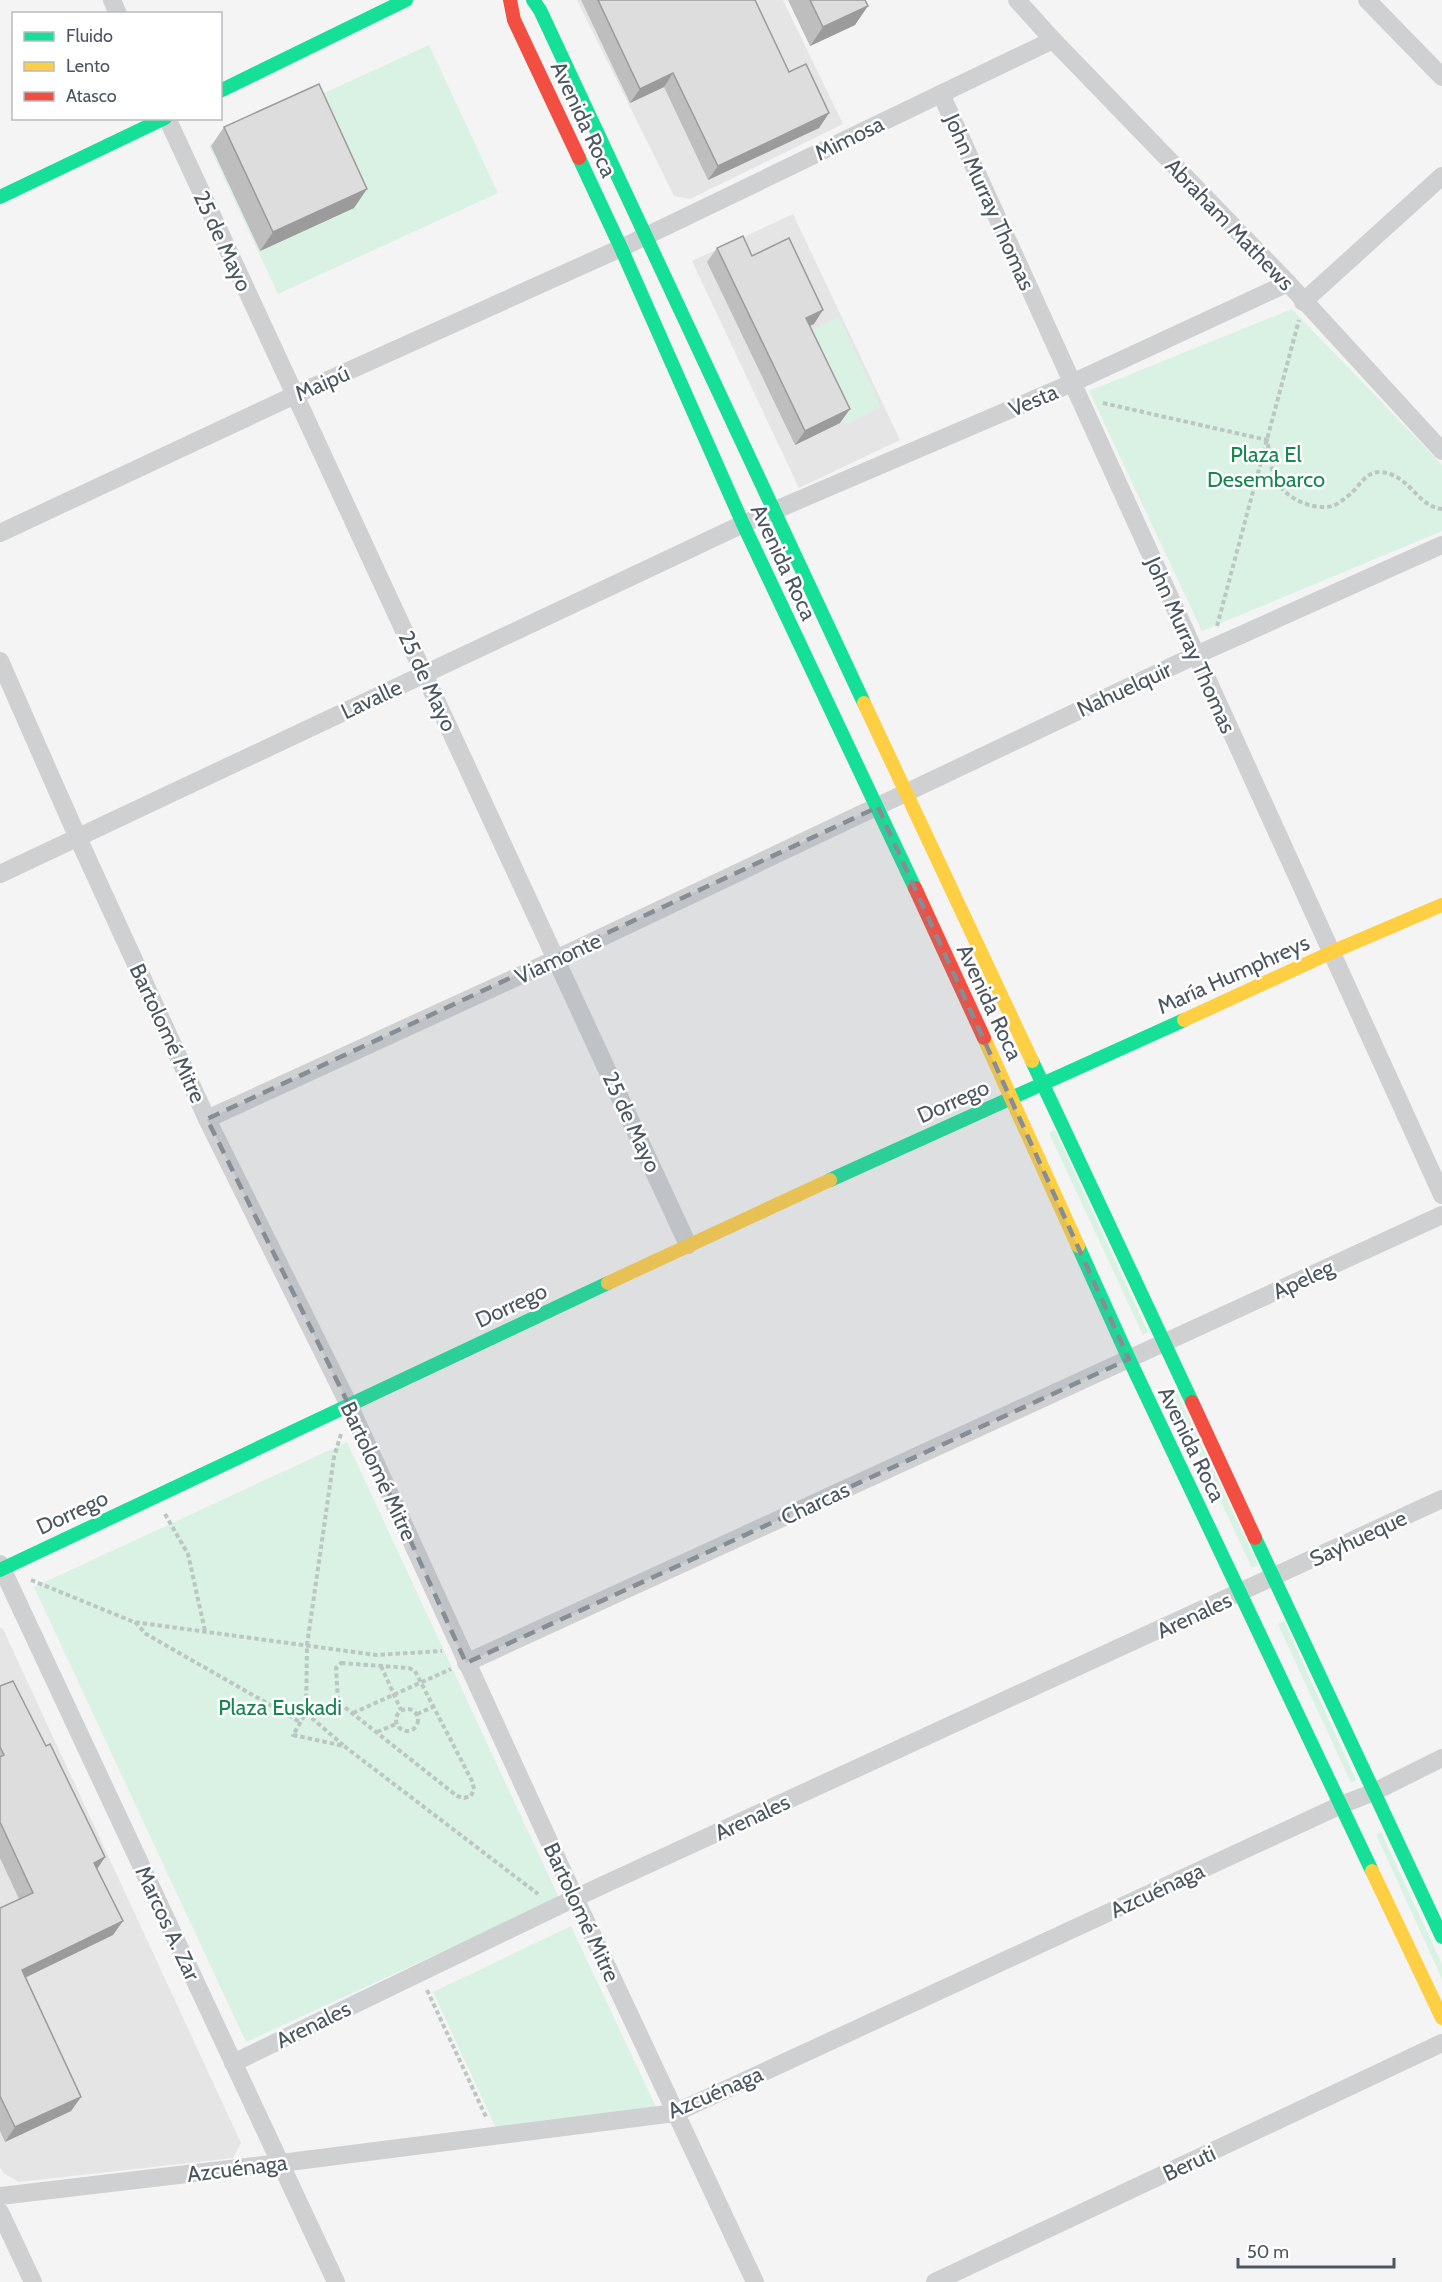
<svg xmlns="http://www.w3.org/2000/svg" width="1442" height="2282" font-family="Cabin,sans-serif">
	<rect width="100%" height="100%" fill="#f4f4f4"/>
	<g fill="#e6e5e6">
		<path d="M 577,0 L 783,0 L 843,124 L 690,199 L 674,196 Z"/>
		<path d="M 793,214 L 900,440 L 799,488 L 692,261 Z"/>
		<path d="M 0,1628 L 3,1629 L 241,2143 L 233,2158 L 19,2182 L 3,2173 L 0,2167 Z"/>
	</g>
	<g fill="#d9f2e3">
		<path d="M 429,45 L 498,193 L 278,294 L 209,146 Z"/>
		<path d="M 1292,309 L 1442,465 L 1442,531 L 1202,631 L 1089,391 Z"/>
		<path d="M 839,317 L 881,407 L 845,424 L 803,334 Z"/>
		<path d="M 1055,1130 L 1148,1332 L 1143,1335 L 1049,1133 Z"/>
		<path d="M 1174,1387 L 1258,1565 L 1252,1568 L 1168,1389 Z"/>
		<path d="M 347,1442 L 559,1898 L 246,2042 L 34,1587 Z"/>
		<path d="M 1284,1621 L 1356,1780 L 1351,1783 L 1278,1624 Z"/>
		<path d="M 1381,1832 L 1442,1964 L 1442,1979 L 1376,1834 Z"/>
		<path d="M 571,1926 L 657,2109 L 496,2128 L 433,1992 Z"/>
	</g>
	<g fill="none" stroke-linecap="round" stroke-linejoin="round">
		<g stroke="#bcc7c4" stroke-width="4" stroke-dasharray="4.5 3" stroke-linecap="butt">
			<path d="M 1103,403 L 1267,440 C 1270,452 1270,469 1276,480 C 1285,498 1313,511 1332,506 C 1337,505 1344,499 1348,496 C 1359,488 1364,472 1380,472 C 1410,474 1416,506 1442,509"/>
			<path d="M 1217,626 L 1299,320"/>
			<path d="M 341,1434 L 334,1457 L 307,1645 L 306,1713 L 293,1735 L 344,1746 L 538,1894"/>
			<path d="M 165,1514 L 188,1554 L 205,1631"/>
			<path d="M 31,1580 L 134,1622 L 376,1655 L 442,1651"/>
			<path d="M 135,1622 L 146,1634 L 300,1722"/>
			<path d="M 341,1663 L 409,1668 L 415,1671 L 472,1781 L 474,1789 L 471,1796 L 464,1798 L 457,1796 L 338,1702 L 336,1668 Z"/>
			<path d="M 381,1666 L 401,1710"/>
			<circle cx="407" cy="1720" r="11"/>
			<path d="M 306,1713 L 343,1745"/>
			<path d="M 353,1713 L 451,1669"/>
			<path d="M 417,1714 L 433,1707"/>
			<path d="M 377,1732 L 396,1724"/>
			<path d="M 427,1990 L 487,2119"/>
		</g>
		<g stroke="#ced0d2" stroke-width="18">
			<path d="M 112,0 L 118,14"/>
			<path d="M 1017,0 L 1053,40 L 1288,283 L 1442,451"/>
			<path d="M 1367,0 L 1442,77"/>
			<path d="M 941,94 L 1442,1195"/>
			<path d="M 167,118 L 688,1245"/>
			<path d="M 1303,302 L 1442,176"/>
			<path d="M 0,533 L 295,395 L 621,248 L 1053,40"/>
			<path d="M 0,661 L 78,838 L 207,1119 L 349,1405 L 575,1898 L 755,2282"/>
			<path d="M 0,874 L 743,524 L 1072,383 L 1288,283"/>
			<path d="M 207,1119 L 556,959 L 1196,655 L 1442,545"/>
			<path d="M 0,1564 L 336,2282"/>
			<path d="M 466,1663 L 1442,1215"/>
			<path d="M 233,2063 L 575,1898 L 1442,1499"/>
			<path d="M 0,2196 L 281,2163 L 675,2113 L 1341,1805 L 1374,1792 L 1442,1758"/>
			<path d="M 0,2212 L 33,2282"/>
			<path d="M 935,2282 L 1442,2043"/>
		</g>
		<g stroke="#16e098" stroke-width="14">
			<path d="M 533,0 L 540,10 L 864,703"/>
			<path d="M 220,91 L 406,0"/>
			<path d="M 579,158 L 621,248 L 743,524 L 915,888"/>
			<path d="M 0,197 L 165,118"/>
			<path d="M 1032,1061 L 1192,1402"/>
			<path d="M 830,1180 L 1184,1020"/>
			<path d="M 1078,1246 L 1129,1359 L 1372,1871"/>
			<path d="M 1255,1538 L 1442,1937"/>
			<path d="M 0,1570 L 608,1283"/>
		</g>
		<g stroke="#ffcf43" stroke-width="14">
			<path d="M 864,703 L 1032,1061"/>
			<path d="M 1184,1020 L 1332,952 L 1442,905"/>
			<path d="M 984,1038 L 1078,1246"/>
			<path d="M 608,1283 L 830,1180"/>
			<path d="M 1372,1871 L 1442,2018"/>
		</g>
		<g stroke="#f24e42" stroke-width="14">
			<path d="M 510,0 L 514,20 L 579,158"/>
			<path d="M 915,888 L 984,1038"/>
			<path d="M 1192,1402 L 1255,1538"/>
		</g>
	</g>
	<g fill="#bebebf">
		<path d="M 581,0 L 755,0 L 789,72 L 829,113 L 819,128 L 708,180 L 664,87 L 630,103 Z"/>
		<path d="M 788,0 L 865,0 L 855,25 L 810,46 Z"/>
		<path d="M 224,127 L 354,208 L 260,251 L 211,146 Z"/>
		<path d="M 717,248 L 752,256 L 814,324 L 810,326 L 840,423 L 795,445 L 707,262 Z"/>
		<path d="M 0,1685 L 46,1746 L 105,1857 L 97,1869 L 113,1935 L 26,1977 L 81,2097 L 71,2111 L 5,2142 L 0,2131 L 0,1908 L 19,1899 L 0,1858 Z"/>
	</g>
	<g fill="#9b9b9b">
		<path d="M 868,6 L 855,25 L 810,46 L 823,27 Z"/>
		<path d="M 673,73 L 664,87 L 630,103 L 640,89 Z"/>
		<path d="M 829,113 L 819,128 L 708,180 L 718,166 Z"/>
		<path d="M 367,189 L 354,208 L 260,251 L 273,232 Z"/>
		<path d="M 823,310 L 814,324 L 796,332 L 806,318 Z"/>
		<path d="M 850,409 L 840,423 L 795,445 L 805,431 Z"/>
		<path d="M 105,1857 L 95,1872 L 94,1863 Z"/>
		<path d="M 123,1921 L 113,1935 L 12,1984 L 22,1970 Z"/>
		<path d="M 81,2097 L 71,2111 L 5,2142 L 15,2127 Z"/>
	</g>
	<g fill="#ddddde" stroke="#9b9b9b" stroke-width="1.5">
		<path d="M 598,0 L 755,0 L 789,72 L 806,64 L 829,113 L 718,166 L 673,73 L 640,89 Z"/>
		<path d="M 810,0 L 865,0 L 868,6 L 823,27 Z"/>
		<path d="M 319,84 L 367,189 L 273,232 L 224,127 Z"/>
		<path d="M 743,236 L 752,256 L 789,238 L 823,310 L 806,318 L 850,409 L 805,431 L 717,248 Z"/>
		<path d="M 13,1681 L 46,1746 L 50,1744 L 105,1857 L 94,1863 L 123,1921 L 22,1970 L 81,2097 L 15,2127 L 0,2096 L 0,1908 L 33,1893 L 0,1822 L 0,1757 L 4,1755 L 0,1747 L 0,1685 L 0,1686 Z"/>
	</g>
	<path fill="#868d94" fill-opacity="0.2" stroke="#868d94" stroke-width="4.5" stroke-dasharray="12 8" stroke-linejoin="round" d="M 878,807 L 1129,1359 L 466,1663 L 349,1405 L 207,1119 Z"/>
	<g text-anchor="middle" stroke-width="5" stroke-linejoin="round" paint-order="stroke">
		<g font-size="22" fill="#4a5661" stroke="#fff">
			<text transform="translate(584 119) rotate(65)" y="8">Avenida Roca</text>
			<text transform="translate(849 138) rotate(-26)" y="8">Mimosa</text>
			<text transform="translate(990 202) rotate(66)" y="8">John Murray Thomas</text>
			<text transform="translate(1230 224) rotate(46)" y="8">Abraham Mathews</text>
			<text transform="translate(223 241) rotate(65)" y="8">25 de Mayo</text>
			<text transform="translate(322 383) rotate(-24)" y="8">Maipú</text>
			<text transform="translate(1033 400) rotate(-23)" y="8">Vesta</text>
			<text transform="translate(784 562) rotate(65)" y="8">Avenida Roca</text>
			<text transform="translate(1191 645) rotate(66)" y="8">John Murray Thomas</text>
			<text transform="translate(428 681) rotate(65)" y="8">25 de Mayo</text>
			<text transform="translate(1124 689) rotate(-25)" y="8">Nahuelquir</text>
			<text transform="translate(371 699) rotate(-25)" y="8">Lavalle</text>
			<text transform="translate(558 958) rotate(-25)" y="8">Viamonte</text>
			<text transform="translate(1233 974) rotate(-24)" y="8">María Humphreys</text>
			<text transform="translate(990 1002) rotate(65)" y="8">Avenida Roca</text>
			<text transform="translate(168 1033) rotate(65)" y="8">Bartolomé Mitre</text>
			<text transform="translate(953 1101) rotate(-24)" y="8">Dorrego</text>
			<text transform="translate(632 1122) rotate(65)" y="8">25 de Mayo</text>
			<text transform="translate(1303 1279) rotate(-25)" y="8">Apeleg</text>
			<text transform="translate(511 1305) rotate(-25)" y="8">Dorrego</text>
			<text transform="translate(1192 1444) rotate(64)" y="8">Avenida Roca</text>
			<text transform="translate(379 1471) rotate(65)" y="8">Bartolomé Mitre</text>
			<text transform="translate(815 1503) rotate(-25)" y="8">Charcas</text>
			<text transform="translate(72 1512) rotate(-25)" y="8">Dorrego</text>
			<text transform="translate(1358 1538) rotate(-25)" y="8">Sayhueque</text>
			<text transform="translate(1194 1615) rotate(-25)" y="8">Arenales</text>
			<text transform="translate(752 1817) rotate(-25)" y="8">Arenales</text>
			<text transform="translate(1157 1890) rotate(-25)" y="8">Azcuénaga</text>
			<text transform="translate(582 1912) rotate(65)" y="8">Bartolomé Mitre</text>
			<text transform="translate(168 1923) rotate(65)" y="8">Marcos A. Zar</text>
			<text transform="translate(313 2024) rotate(-26)" y="8">Arenales</text>
			<text transform="translate(715 2092) rotate(-23)" y="8">Azcuénaga</text>
			<text transform="translate(1189 2163) rotate(-25)" y="8">Beruti</text>
			<text transform="translate(237 2168) rotate(-7)" y="8">Azcuénaga</text>
		</g>
		<g font-size="22" fill="#17864f" stroke="#fff">
			<text x="1266" y="462">Plaza El<tspan x="1266" dy="25">Desembarco</tspan></text>
			<text x="280" y="1715">Plaza Euskadi</text>
		</g>
	</g>
	<rect x="12" y="12" width="210" height="108" fill="#ffffff" stroke="#b7bbc0" stroke-width="1.5"/>
	<rect x="24" y="32" width="30" height="9" fill="#16e098" stroke="#b7bbc0" stroke-width="1.5"/>
	<text x="66" y="42" font-size="18" fill="#4a5661">Fluido</text>
	<rect x="24" y="62" width="30" height="9" fill="#ffcf43" stroke="#b7bbc0" stroke-width="1.5"/>
	<text x="66" y="72" font-size="18" fill="#4a5661">Lento</text>
	<rect x="24" y="92" width="30" height="9" fill="#f24e42" stroke="#b7bbc0" stroke-width="1.5"/>
	<text x="66" y="102" font-size="18" fill="#4a5661">Atasco</text>
	<path d="M1238 2258v9h156v-9" fill="none" stroke="#4a5661" stroke-width="3"/>
	<text x="1247" y="2258" font-size="18" fill="#4a5661" stroke="#ffffff" stroke-width="4.5" paint-order="stroke">50 m</text>
</svg>
